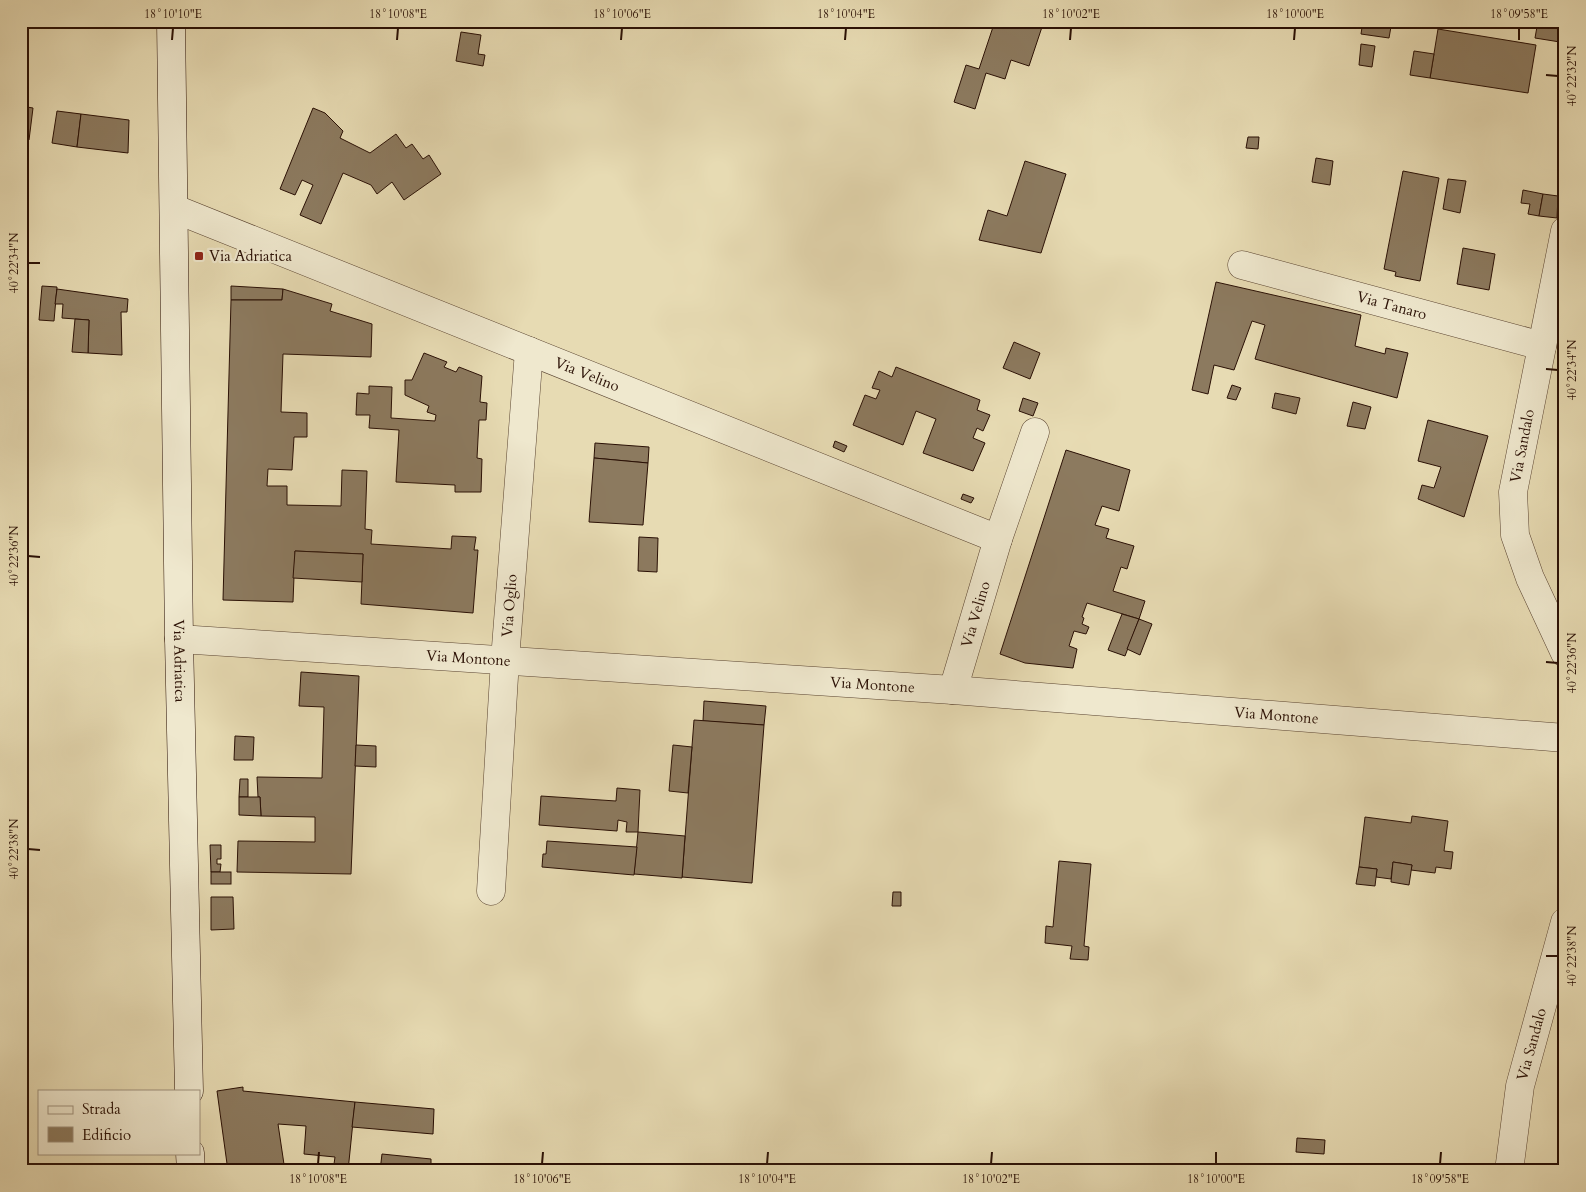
<svg xmlns="http://www.w3.org/2000/svg" width="1586" height="1192" font-family="Cardo,serif">
	<rect width="100%" height="100%" fill="#e7dbb3"/>
	<filter id="stains"><feTurbulence type="fractalNoise" baseFrequency=".004" numOctaves="4"/><feColorMatrix values="0 0 0 0 .2 0 0 0 0 .09 0 0 0 0 .02 0 0 0 .5 -.17"/></filter>
	<radialGradient id="worn" r=".72"><stop offset=".6" stop-color="#630" stop-opacity="0"/><stop offset="1" stop-color="#630" stop-opacity=".3"/></radialGradient>
	<g fill="#8c7a5f" stroke="#2a1005">
		<path d="M 995,21 L 1044,21 L 1029,66 L 1011,60 L 1005,79 L 986,73 L 975,109 L 954,102 L 966,65 L 979,69 Z"/>
		<path d="M 1363,21 L 1392,21 L 1389,38 L 1361,34 Z"/>
		<path d="M 1492,21 L 1521,21 L 1520,27 Z"/>
		<path d="M 1538,21 L 1560,21 L 1560,42 L 1535,38 Z"/>
		<path d="M 1438,29 L 1536,45 L 1528,93 L 1430,78 Z"/>
		<path d="M 461,32 L 481,35 L 478,54 L 485,55 L 483,66 L 456,61 Z"/>
		<path d="M 1361,44 L 1375,46 L 1372,67 L 1359,65 Z"/>
		<path d="M 1414,51 L 1434,54 L 1430,78 L 1410,75 Z"/>
		<path d="M 21,106 L 33,108 L 29,140 L 21,139 Z"/>
		<path d="M 313,108 L 325,113 L 343,131 L 340,138 L 370,153 L 396,134 L 406,148 L 412,144 L 423,159 L 429,155 L 441,174 L 404,200 L 392,182 L 377,194 L 371,185 L 343,173 L 321,224 L 300,215 L 313,185 L 302,180 L 295,195 L 280,189 Z"/>
		<path d="M 57,111 L 81,114 L 77,147 L 52,143 Z"/>
		<path d="M 81,114 L 129,120 L 128,153 L 77,147 Z"/>
		<path d="M 1248,137 L 1259,137 L 1258,149 L 1246,148 Z"/>
		<path d="M 1316,158 L 1333,161 L 1330,185 L 1312,182 Z"/>
		<path d="M 1025,161 L 1066,174 L 1041,253 L 979,240 L 988,210 L 1007,216 Z"/>
		<path d="M 1403,171 L 1439,178 L 1420,281 L 1395,276 L 1396,272 L 1384,269 Z"/>
		<path d="M 1448,179 L 1466,181 L 1460,213 L 1443,209 Z"/>
		<path d="M 1523,190 L 1543,194 L 1539,216 L 1528,214 L 1530,204 L 1521,203 Z"/>
		<path d="M 1543,194 L 1558,196 L 1557,218 L 1539,216 Z"/>
		<path d="M 1463,248 L 1495,254 L 1489,290 L 1457,284 Z"/>
		<path d="M 1216,282 L 1361,315 L 1355,346 L 1385,354 L 1386,348 L 1408,353 L 1397,398 L 1255,359 L 1265,325 L 1252,321 L 1234,370 L 1214,365 L 1208,394 L 1192,390 Z"/>
		<path d="M 42,286 L 57,287 L 54,321 L 39,320 Z"/>
		<path d="M 231,286 L 283,289 L 282,300 L 231,300 Z"/>
		<path d="M 57,289 L 128,299 L 127,312 L 121,312 L 122,355 L 88,353 L 89,320 L 62,318 L 63,304 L 55,304 Z"/>
		<path d="M 283,289 L 332,304 L 330,311 L 372,324 L 371,357 L 283,354 L 281,412 L 307,413 L 307,437 L 294,437 L 292,470 L 268,469 L 267,486 L 287,486 L 287,505 L 341,506 L 342,470 L 367,471 L 365,529 L 372,530 L 371,544 L 451,549 L 452,536 L 476,537 L 474,550 L 478,550 L 473,613 L 361,604 L 363,554 L 295,551 L 293,602 L 223,600 L 231,300 L 282,300 Z"/>
		<path d="M 75,319 L 89,320 L 88,353 L 72,352 Z"/>
		<path d="M 1014,342 L 1040,353 L 1030,379 L 1003,368 Z"/>
		<path d="M 424,353 L 447,362 L 444,367 L 456,372 L 459,367 L 482,376 L 480,402 L 487,403 L 486,420 L 479,420 L 477,458 L 482,459 L 481,492 L 455,492 L 455,485 L 396,482 L 399,430 L 369,428 L 370,415 L 356,415 L 357,393 L 369,394 L 369,386 L 392,387 L 391,418 L 435,421 L 436,415 L 427,412 L 429,406 L 405,395 L 405,380 L 412,380 Z"/>
		<path d="M 896,367 L 980,400 L 977,410 L 990,415 L 983,431 L 977,428 L 973,438 L 985,443 L 973,471 L 923,453 L 936,419 L 916,411 L 903,445 L 853,425 L 865,395 L 876,399 L 880,390 L 872,388 L 879,371 L 892,377 Z"/>
		<path d="M 1232,385 L 1241,388 L 1236,400 L 1227,398 Z"/>
		<path d="M 1275,393 L 1300,398 L 1296,414 L 1272,408 Z"/>
		<path d="M 1023,398 L 1038,403 L 1033,416 L 1019,411 Z"/>
		<path d="M 1353,402 L 1371,407 L 1365,429 L 1347,426 Z"/>
		<path d="M 1428,420 L 1488,436 L 1464,517 L 1418,499 L 1422,485 L 1434,488 L 1441,467 L 1418,461 Z"/>
		<path d="M 835,441 L 847,446 L 844,452 L 833,447 Z"/>
		<path d="M 595,443 L 649,447 L 648,463 L 594,458 Z"/>
		<path d="M 1066,450 L 1130,470 L 1119,511 L 1102,506 L 1095,525 L 1109,529 L 1106,538 L 1134,546 L 1127,569 L 1121,567 L 1113,591 L 1145,601 L 1139,619 L 1087,603 L 1082,617 L 1084,618 L 1082,624 L 1089,627 L 1086,634 L 1074,631 L 1069,646 L 1077,649 L 1073,668 L 1025,663 L 1000,654 Z"/>
		<path d="M 594,458 L 648,463 L 643,525 L 589,522 Z"/>
		<path d="M 963,494 L 974,498 L 971,503 L 961,499 Z"/>
		<path d="M 639,537 L 658,538 L 657,572 L 638,571 Z"/>
		<path d="M 295,551 L 363,554 L 362,582 L 293,578 Z"/>
		<path d="M 1122,614 L 1139,619 L 1125,656 L 1108,650 Z"/>
		<path d="M 1139,619 L 1152,624 L 1140,655 L 1127,649 Z"/>
		<path d="M 301,672 L 359,676 L 351,874 L 237,872 L 238,841 L 315,842 L 315,817 L 261,816 L 260,797 L 258,797 L 257,777 L 322,778 L 324,707 L 299,706 Z"/>
		<path d="M 704,701 L 766,706 L 764,725 L 703,721 Z"/>
		<path d="M 694,720 L 764,725 L 752,883 L 682,877 Z"/>
		<path d="M 235,736 L 254,737 L 253,760 L 234,760 Z"/>
		<path d="M 356,745 L 376,746 L 376,767 L 355,766 Z"/>
		<path d="M 673,745 L 692,747 L 688,793 L 669,791 Z"/>
		<path d="M 240,779 L 248,779 L 248,797 L 239,797 Z"/>
		<path d="M 617,788 L 640,790 L 638,832 L 626,832 L 627,822 L 618,820 L 617,831 L 539,825 L 541,796 L 616,801 Z"/>
		<path d="M 239,797 L 260,797 L 261,816 L 239,815 Z"/>
		<path d="M 1412,816 L 1448,821 L 1444,851 L 1453,852 L 1451,869 L 1436,867 L 1435,873 L 1411,870 L 1412,865 L 1393,862 L 1391,879 L 1376,877 L 1377,869 L 1359,867 L 1365,817 L 1411,823 Z"/>
		<path d="M 638,832 L 685,836 L 682,878 L 634,874 Z"/>
		<path d="M 547,841 L 637,847 L 634,875 L 542,867 L 543,854 L 546,854 Z"/>
		<path d="M 210,845 L 221,845 L 221,859 L 217,859 L 217,864 L 221,864 L 220,872 L 211,872 Z"/>
		<path d="M 1059,861 L 1091,864 L 1084,946 L 1089,947 L 1088,960 L 1070,959 L 1072,946 L 1045,943 L 1046,926 L 1053,927 Z"/>
		<path d="M 1393,862 L 1412,865 L 1409,885 L 1391,882 Z"/>
		<path d="M 1359,867 L 1377,869 L 1375,886 L 1356,884 Z"/>
		<rect x="211" y="872" width="20" height="12"/>
		<path d="M 893,892 L 901,892 L 901,906 L 892,906 Z"/>
		<path d="M 211,897 L 233,897 L 234,929 L 211,930 Z"/>
		<path d="M 243,1087 L 243,1091 L 355,1102 L 348,1171 L 333,1171 L 335,1157 L 304,1154 L 306,1126 L 278,1124 L 285,1171 L 228,1171 L 217,1091 Z"/>
		<path d="M 355,1102 L 434,1109 L 433,1134 L 352,1127 Z"/>
		<path d="M 1297,1138 L 1325,1140 L 1324,1154 L 1296,1152 Z"/>
		<path d="M 382,1154 L 431,1159 L 431,1171 L 380,1171 Z"/>
	</g>
	<g fill="none" stroke-linecap="round" stroke-linejoin="round">
		<defs>
			<g id="street">
				<path id="s1" d="M 175,209 L 998,539"/>
				<path d="M 1565,231 L 1513,492 L 1515,535 L 1530,578 L 1565,653"/>
				<path id="s2" d="M 1242,265 L 1542,346"/>
				<path id="s3" d="M 179,639 L 953,690 L 1565,738"/>
				<path id="s4" d="M 953,690 L 998,539 L 1035,432"/>
				<path id="s5" d="M 491,891 L 505,660 L 529,351"/>
				<path id="s6" d="M 1509,1171 L 1520,1086 L 1565,922"/>
			</g>
			<g id="secondary">
				<path id="s7" d="M 171,21 L 179,639 L 189,1091"/>
				<path d="M 190,1153 L 191,1171"/>
			</g>
		</defs>
		<use href="#street" stroke="#594330" stroke-width="29"/>
		<use href="#secondary" stroke="#2a1005" stroke-width="29"/>
		<use href="#street" stroke="#efe8ce" stroke-width="28"/>
		<use href="#secondary" stroke="#efe8ce" stroke-width="28"/>
	</g>
	<path fill="none" stroke="#2a1005" stroke-width="2" d="M 172,40 L 173,28M 397,40 L 398,28M 621,40 L 622,28M 845,40 L 846,28M 1070,40 L 1071,28M 1294,40 L 1295,28M 1519,40 L 1519,28M 1546,75 L 1558,76M 28,263 L 40,263M 1546,369 L 1558,370M 28,556 L 40,557M 1546,662 L 1558,663M 28,849 L 40,850M 1546,956 L 1558,956M 318,1164 L 319,1152M 542,1164 L 543,1152M 767,1164 L 768,1152M 991,1164 L 992,1152M 1216,1164 L 1216,1152M 1440,1164 L 1441,1152"/>
	<rect fill="#8f2418" stroke="#efe8ce" stroke-width="2" x="194" y="251" width="10" height="10" rx="2.5"/>
	<g text-anchor="middle" stroke-width="4.5" stroke-linejoin="round" paint-order="stroke">
		<g font-size="15" fill="#2a1005" stroke="#efe8ce" text-anchor="start">
			<text x="209" y="261">Via Adriatica</text>
		</g>
		<g font-size="15" fill="#2a1005" stroke="#efe8ce">
			<text dy="5" stroke="none"><textPath href="#s2" startOffset="155">Via Tanaro</textPath></text>
			<text dy="5" stroke="none"><textPath href="#s1" startOffset="444">Via Velino</textPath></text>
			<text transform="translate(1522 446) rotate(-79)" y="5">Via Sandalo</text>
			<text dy="5" stroke="none"><textPath href="#s5" startOffset="286">Via Oglio</textPath></text>
			<text dy="5" stroke="none"><textPath href="#s4" startOffset="79">Via Velino</textPath></text>
			<text dy="5" stroke="none"><textPath href="#s3" startOffset="290">Via Montone</textPath></text>
			<text dy="5" stroke="none"><textPath href="#s7" startOffset="640">Via Adriatica</textPath></text>
			<text dy="5" stroke="none"><textPath href="#s3" startOffset="695">Via Montone</textPath></text>
			<text dy="5" stroke="none"><textPath href="#s3" startOffset="1100">Via Montone</textPath></text>
			<text dy="5" stroke="none"><textPath href="#s6" startOffset="129">Via Sandalo</textPath></text>
		</g>
	</g>
	<rect width="1586" height="1192" fill="none" stroke="#e7dbb3" stroke-width="55"/>
	<rect x="38" y="1090" width="162" height="65" fill="#efe8ce" stroke="#a0927e"/>
	<rect x="48" y="1106" width="25" height="8" fill="#efe8ce" stroke="#a0927e"/>
	<text x="82" y="1114" font-size="15" fill="#2a1005">Strada</text>
	<rect x="48" y="1127" width="25" height="15" fill="#8c7a5f" stroke="#a0927e"/>
	<text x="82" y="1140" font-size="15" fill="#2a1005">Edificio</text>
	<rect x="28" y="28" width="1530" height="1136" fill="none" stroke="#2a1005" stroke-width="2"/>
	<g font-size="12" text-anchor="middle" fill="#2a1005">
		<text x="173" y="18">18°10'10"E</text>
		<text x="398" y="18">18°10'08"E</text>
		<text x="622" y="18">18°10'06"E</text>
		<text x="846" y="18">18°10'04"E</text>
		<text x="1071" y="18">18°10'02"E</text>
		<text x="1295" y="18">18°10'00"E</text>
		<text x="1519" y="18">18°09'58"E</text>
		<text transform="translate(1572 76) rotate(-90)" y="4">40°22'32"N</text>
		<text transform="translate(14 263) rotate(-90)" y="4">40°22'34"N</text>
		<text transform="translate(1572 370) rotate(-90)" y="4">40°22'34"N</text>
		<text transform="translate(14 556) rotate(-90)" y="4">40°22'36"N</text>
		<text transform="translate(1572 663) rotate(-90)" y="4">40°22'36"N</text>
		<text transform="translate(14 849) rotate(-90)" y="4">40°22'38"N</text>
		<text transform="translate(1572 956) rotate(-90)" y="4">40°22'38"N</text>
		<text x="318" y="1183">18°10'08"E</text>
		<text x="542" y="1183">18°10'06"E</text>
		<text x="767" y="1183">18°10'04"E</text>
		<text x="991" y="1183">18°10'02"E</text>
		<text x="1216" y="1183">18°10'00"E</text>
		<text x="1440" y="1183">18°09'58"E</text>
	</g>
	<rect width="100%" height="100%" filter="url(#stains)"/>
	<rect width="100%" height="100%" fill="url(#worn)"/>
</svg>
